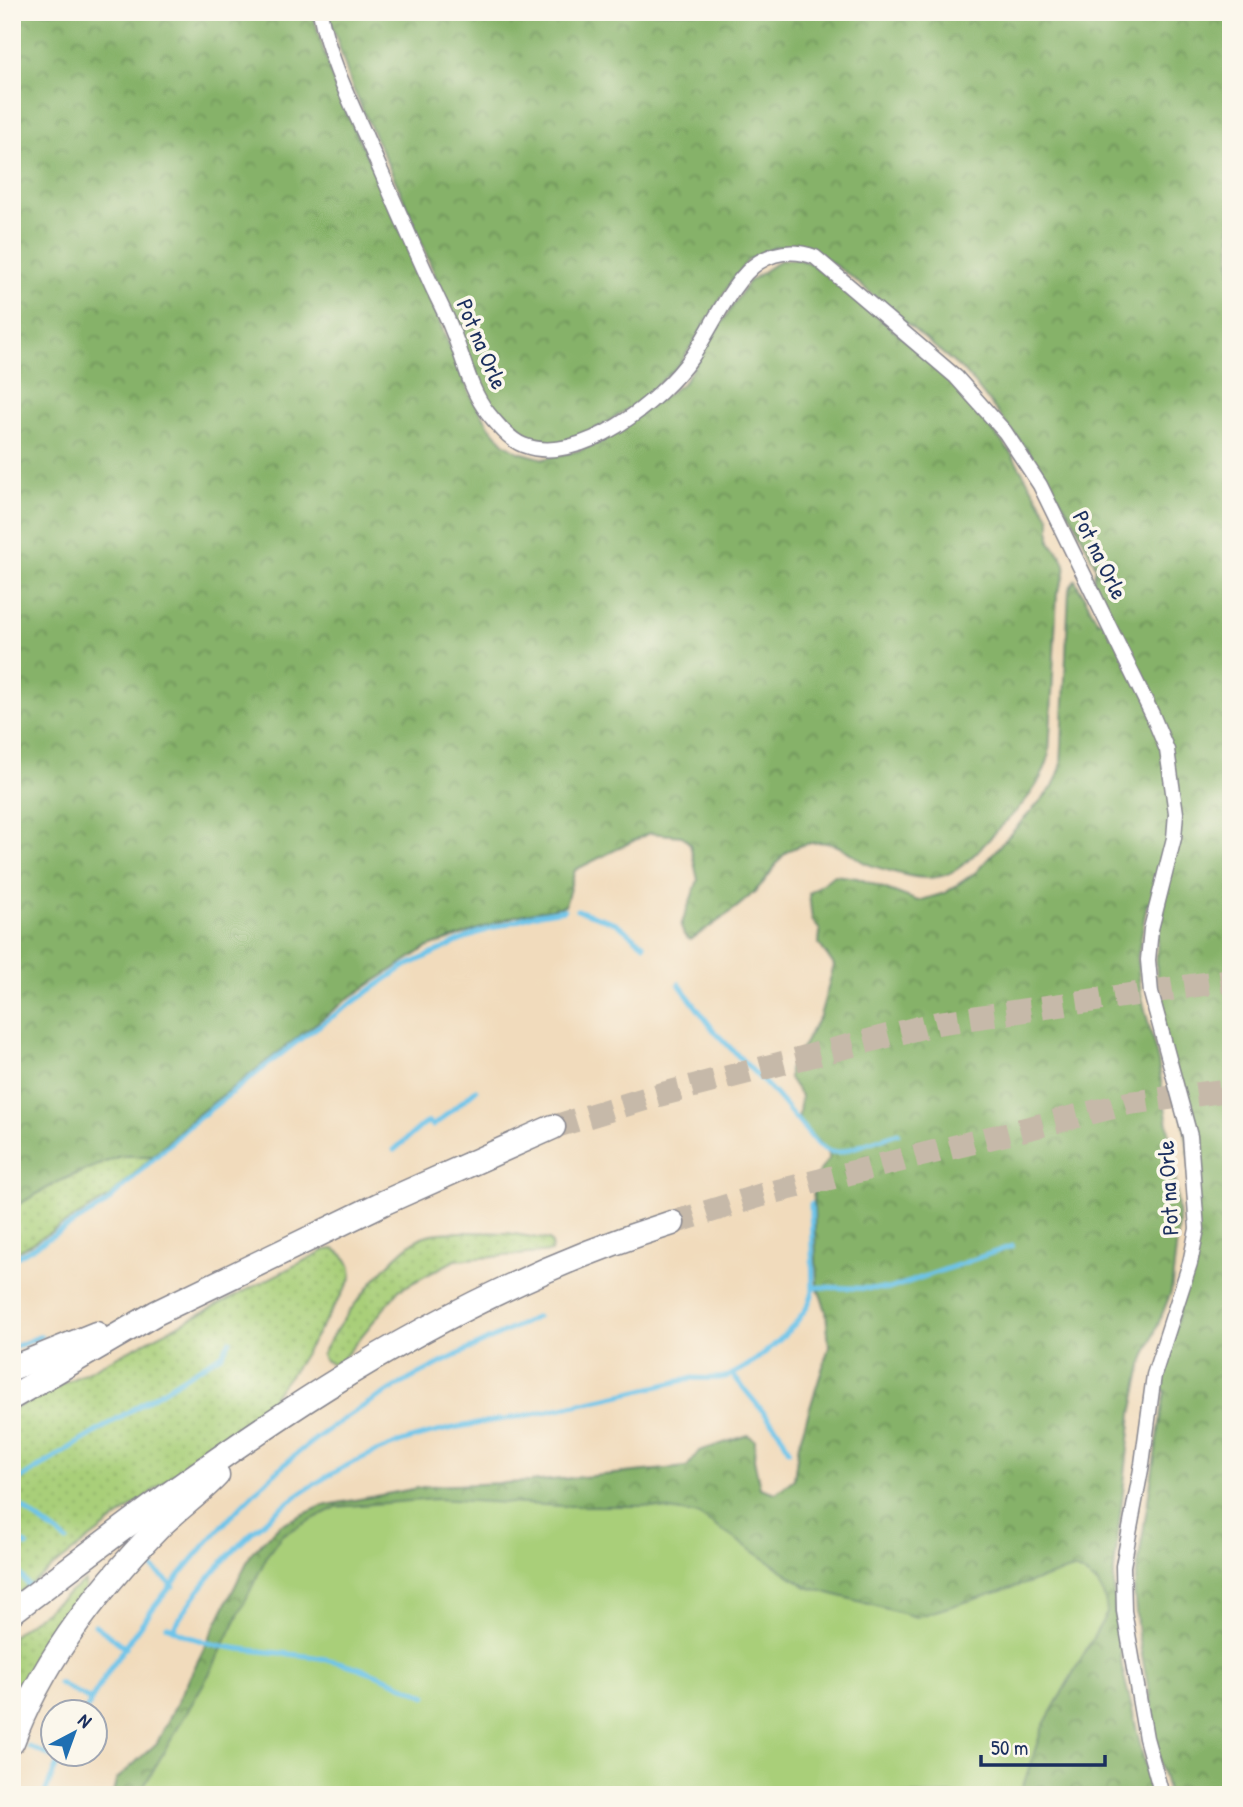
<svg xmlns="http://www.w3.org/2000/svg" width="1243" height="1807" font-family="'Patrick Hand',sans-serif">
	<defs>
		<pattern id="grass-dots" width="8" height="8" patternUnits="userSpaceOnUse" patternTransform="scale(1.75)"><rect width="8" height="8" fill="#a9cf79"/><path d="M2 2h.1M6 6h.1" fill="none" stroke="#91b26b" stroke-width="1.8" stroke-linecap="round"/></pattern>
		<pattern id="forest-crowns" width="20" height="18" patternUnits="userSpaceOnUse" patternTransform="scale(1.75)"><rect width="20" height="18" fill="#86b269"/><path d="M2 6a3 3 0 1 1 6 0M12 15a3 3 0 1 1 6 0" fill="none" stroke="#6d915a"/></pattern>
	</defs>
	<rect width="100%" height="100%" fill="#fbf7ec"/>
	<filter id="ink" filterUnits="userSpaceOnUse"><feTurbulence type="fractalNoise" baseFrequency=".0143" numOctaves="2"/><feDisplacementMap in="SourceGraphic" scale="14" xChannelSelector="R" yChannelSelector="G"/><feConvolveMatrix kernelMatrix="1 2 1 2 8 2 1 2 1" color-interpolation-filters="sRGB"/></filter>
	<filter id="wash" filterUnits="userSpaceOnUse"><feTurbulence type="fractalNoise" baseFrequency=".00686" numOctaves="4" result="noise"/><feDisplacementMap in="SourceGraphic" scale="28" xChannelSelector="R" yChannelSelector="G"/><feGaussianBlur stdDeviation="1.57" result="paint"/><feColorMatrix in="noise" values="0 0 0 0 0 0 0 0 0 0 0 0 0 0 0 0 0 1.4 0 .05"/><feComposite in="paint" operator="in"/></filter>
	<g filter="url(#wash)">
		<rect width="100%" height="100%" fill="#f1dbbc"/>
		<g fill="url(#grass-dots)" stroke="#627f6c" stroke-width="2">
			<path d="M 120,1156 L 153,1156 L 111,1196 L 12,1255 L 12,1208 L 62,1180 Z"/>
			<path d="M 508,1233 L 549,1240 L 552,1244 L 551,1252 L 455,1260 L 399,1290 L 342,1360 L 332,1364 L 324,1360 L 322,1354 C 337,1324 392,1252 422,1237 C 439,1229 487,1233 508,1233 Z"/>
			<path d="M 334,1249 C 347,1256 355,1267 350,1281 L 297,1366 L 267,1404 L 12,1598 L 12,1410 L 325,1250 Z"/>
			<path d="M 85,1581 L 85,1589 L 48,1644 L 12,1714 L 12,1636 Z"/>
		</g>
		<g fill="url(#forest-crowns)" stroke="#507064" stroke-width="2">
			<path d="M 12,12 L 312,12 L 336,91 L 389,203 L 470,394 L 490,427 L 504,443 L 519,452 L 544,459 L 581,450 L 603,441 L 684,382 L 748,282 L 781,260 L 797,259 L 810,263 L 836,281 L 954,382 L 1011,453 L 1034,491 L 1050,518 L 1050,542 C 1068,563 1070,567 1057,593 L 1049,756 C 1040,790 1018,809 995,833 C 957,873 946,888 890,871 C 881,868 868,866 860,860 C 841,845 827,838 802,845 C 779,851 776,868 762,884 C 743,905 714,924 690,940 L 684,935 L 681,926 L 698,880 L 690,844 L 682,836 L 649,833 L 575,870 L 565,906 L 515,916 L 426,948 L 349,998 L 192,1119 L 153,1156 L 120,1156 L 62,1180 L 12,1208 Z"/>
			<path d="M 328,12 L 1231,12 L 1231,1795 L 1168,1795 L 1151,1727 L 1155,1722 L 1138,1635 L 1134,1591 L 1165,1391 L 1160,1387 C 1180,1314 1200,1239 1190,1162 C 1180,1077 1141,996 1163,910 L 1147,903 L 1137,960 L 1141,994 L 1158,1061 L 1174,1164 L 1179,1223 L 1171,1292 L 1142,1365 L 1132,1414 L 1114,1570 L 1114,1603 L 1122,1667 L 1152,1795 L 112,1795 L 117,1779 L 157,1743 L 252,1552 L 281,1524 L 322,1506 L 429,1486 L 530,1482 L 687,1467 L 699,1451 L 748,1435 L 755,1440 L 754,1459 L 760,1488 L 776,1493 L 794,1479 L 799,1443 L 829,1347 L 826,1311 L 817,1285 L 813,1181 L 829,1158 L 826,1150 L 798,1122 L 801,1096 L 789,1078 L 789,1070 L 820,1016 L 834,965 L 819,944 L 820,930 L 812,920 L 809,894 L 834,875 L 857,878 L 918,901 L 945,893 L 976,872 L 1053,787 L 1061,767 L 1069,589 L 1075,580 L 1098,622 L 1111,617 L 1093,581 L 1096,566 L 1074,521 L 1032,456 L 967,374 L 849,275 L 805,245 L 775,247 L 748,260 L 730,284 L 680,364 L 638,402 L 601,426 L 558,444 L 524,438 L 499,416 L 481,388 L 403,197 L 352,87 Z"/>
		</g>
		<path fill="#a9cf79" stroke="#627f6c" stroke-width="2" d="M 435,1499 L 562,1506 L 645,1506 L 699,1515 L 807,1587 L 916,1617 L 1074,1569 C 1097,1579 1105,1589 1107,1613 L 1043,1726 L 1020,1795 L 139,1795 L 212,1669 L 268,1554 L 282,1535 L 336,1507 Z"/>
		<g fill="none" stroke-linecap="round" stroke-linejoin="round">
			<g stroke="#6dc4ea" stroke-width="5">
				<path d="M 577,910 L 616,923 L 644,945"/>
				<path d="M 679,984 L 715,1032 L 776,1095 L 818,1145 L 830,1152 L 841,1152 L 898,1133"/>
				<path d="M 394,1150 L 424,1124 L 429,1122 L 433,1126 L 476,1090"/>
				<path d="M 12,1260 L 104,1205 L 190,1125 L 303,1037 L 404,967 L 477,933 L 533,915 L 564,910"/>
				<path d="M 813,1287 L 889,1289 L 1012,1246"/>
				<path d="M 12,1348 L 41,1336"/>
				<path d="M 732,1374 L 779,1431 L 789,1450"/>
				<path d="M 12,1484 L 222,1354 L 230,1341"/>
				<path d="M 12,1500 L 67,1541"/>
				<path d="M 12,1535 L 27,1546"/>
				<path d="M 146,1562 L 173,1586"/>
				<path d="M 12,1563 L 28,1585"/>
				<path d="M 95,1625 L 126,1648"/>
				<path d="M 167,1626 C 213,1653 262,1649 314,1657 C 354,1663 389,1679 426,1696"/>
				<path d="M 173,1629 C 221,1548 300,1481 388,1447 C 440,1426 499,1422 553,1410 C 600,1400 647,1389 693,1378 C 705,1378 721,1380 731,1375 C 758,1362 809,1320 813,1290 L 811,1204"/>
				<path d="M 59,1683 L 90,1700"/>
				<path d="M 84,1713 C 130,1627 229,1508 305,1447 C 375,1392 457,1354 537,1317"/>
				<path d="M 29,1747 L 58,1759"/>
				<path d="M 44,1795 L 61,1755"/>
			</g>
		</g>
	</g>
	<g filter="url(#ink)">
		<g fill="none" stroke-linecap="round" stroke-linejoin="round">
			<g stroke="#c6b9a9" stroke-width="24" stroke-dasharray="24 12" stroke-linecap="butt">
				<path d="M 553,1127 L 655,1096 L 938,1023 L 1231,980"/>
				<path d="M 672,1223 L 762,1195 L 1129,1103 L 1231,1090"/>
			</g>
			<defs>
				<path id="minor" d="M 320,12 C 328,55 348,97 366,137 C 387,185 408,234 430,282 C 437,298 446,314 452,330 C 464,358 469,389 488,413 C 497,424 510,440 523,445 C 580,467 661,401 692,357 C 710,331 733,278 759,262 C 777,251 796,250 815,257 L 956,377 L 1005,432 L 1040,485 L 1152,714 L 1167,750 L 1176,813 L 1174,838 L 1151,929 L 1148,960 L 1151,993 L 1190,1136 L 1197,1229 L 1190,1263 L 1154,1375 L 1142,1464 L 1123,1566 L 1124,1611 L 1146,1738 L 1162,1795"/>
				<g id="motorway">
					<path d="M 12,1368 L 96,1334"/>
					<path d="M 12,1397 L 156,1313 L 383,1203 L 553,1127"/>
					<path d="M 12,1612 C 220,1454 418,1303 672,1223"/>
					<path d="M 12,1742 C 42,1661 101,1586 161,1525 C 179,1508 200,1493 217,1475"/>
				</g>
			</defs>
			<use href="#minor" stroke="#86858d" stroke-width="17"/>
			<use href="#motorway" stroke="#86858d" stroke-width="27"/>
			<use href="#minor" stroke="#fff" stroke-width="14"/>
			<use href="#motorway" stroke="#fff" stroke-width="24"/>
		</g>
	</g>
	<g text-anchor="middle" stroke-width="7" stroke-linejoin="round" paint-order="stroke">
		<g font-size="23" fill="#1b2f5e" stroke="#fbf7ec">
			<text transform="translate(482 344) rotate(67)" y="8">Pot na Orle</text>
			<text transform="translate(1100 555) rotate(64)" y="8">Pot na Orle</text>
			<text transform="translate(1168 1188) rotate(-93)" y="8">Pot na Orle</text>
		</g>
	</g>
	<rect width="1243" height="1807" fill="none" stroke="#fbf7ec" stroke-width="42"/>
	<g transform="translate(74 1733) rotate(41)"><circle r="33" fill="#fbf7ec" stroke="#a1a7b3" stroke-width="2"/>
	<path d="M0-5L12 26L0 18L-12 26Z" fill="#1f6fb2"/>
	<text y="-10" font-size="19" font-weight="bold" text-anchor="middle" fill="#1b2f5e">N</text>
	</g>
	<path d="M981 1755v10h124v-10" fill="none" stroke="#1b2f5e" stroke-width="3.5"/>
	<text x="991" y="1755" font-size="21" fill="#1b2f5e" stroke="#fbf7ec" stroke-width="5" paint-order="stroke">50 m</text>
</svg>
